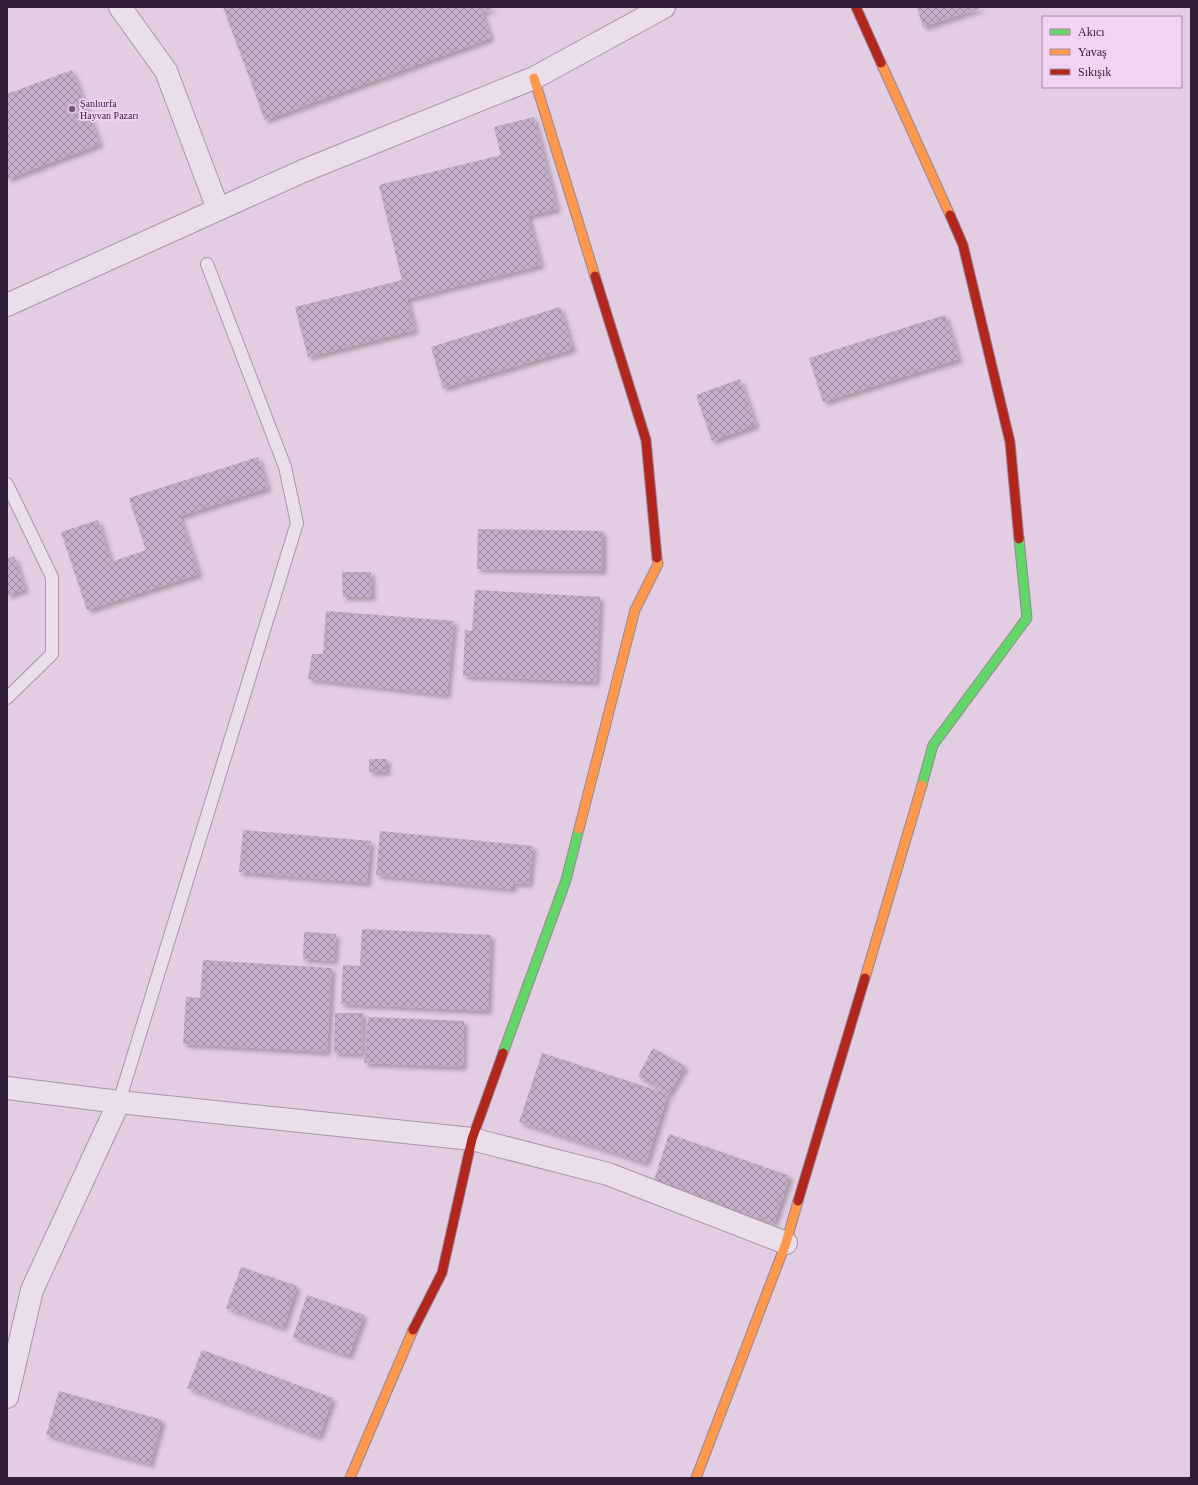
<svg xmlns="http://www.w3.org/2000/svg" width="1198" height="1485" font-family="'Times New Roman',serif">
	<defs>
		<pattern id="building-cross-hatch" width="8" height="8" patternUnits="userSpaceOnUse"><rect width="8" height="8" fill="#c2aec6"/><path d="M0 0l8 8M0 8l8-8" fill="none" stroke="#9e8da2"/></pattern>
		<filter id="shadow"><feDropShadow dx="3.5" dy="3.5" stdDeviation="2" flood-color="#0004"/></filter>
	</defs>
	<rect width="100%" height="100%" fill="#e2cde2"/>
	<g fill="url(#building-cross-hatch)" filter="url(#shadow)">
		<path d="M 223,7 L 496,7 L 482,12 L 491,38 L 265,120 Z"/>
		<path d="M 917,7 L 984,7 L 923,27 Z"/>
		<path d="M 72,70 L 100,144 L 7,179 L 7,94 Z"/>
		<path d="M 534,117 L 557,209 L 528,216 L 541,265 L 407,299 L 415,330 L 308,357 L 295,307 L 402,280 L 379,185 L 501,155 L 494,127 Z"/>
		<path d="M 560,307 L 573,349 L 443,388 L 431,347 Z"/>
		<path d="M 945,315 L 959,359 L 823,402 L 809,358 Z"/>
		<path d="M 740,379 L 756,425 L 712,441 L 696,395 Z"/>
		<path d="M 258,457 L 268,488 L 180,516 L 199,574 L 87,610 L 61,532 L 98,520 L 111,562 L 146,550 L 129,498 Z"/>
		<path d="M 478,529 L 603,531 L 603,571 L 477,569 Z"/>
		<path d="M 14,556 L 25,589 L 7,596 L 7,559 Z"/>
		<path d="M 342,572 L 371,572 L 372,597 L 343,597 Z"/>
		<path d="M 475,590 L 600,597 L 596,682 L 463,676 L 465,630 L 472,631 Z"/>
		<path d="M 326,611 L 454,621 L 447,695 L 308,679 L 312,654 L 323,654 Z"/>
		<rect x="369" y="759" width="18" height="13"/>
		<path d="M 243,830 L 371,841 L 367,883 L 239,872 Z"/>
		<path d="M 380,831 L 533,846 L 529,884 L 513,883 L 513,889 L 376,875 Z"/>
		<path d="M 362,929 L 491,935 L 488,1011 L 341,1004 L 343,965 L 360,966 Z"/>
		<path d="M 304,932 L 336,934 L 334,961 L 303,959 Z"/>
		<path d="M 203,960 L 332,968 L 327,1052 L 183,1044 L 186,997 L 200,998 Z"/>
		<path d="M 335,1013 L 363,1013 L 362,1054 L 334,1053 Z"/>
		<path d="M 368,1017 L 464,1021 L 463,1067 L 364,1063 Z"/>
		<path d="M 653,1048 L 685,1066 L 669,1094 L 638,1076 Z"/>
		<path d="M 542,1053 L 668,1094 L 646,1163 L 519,1122 Z"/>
		<path d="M 669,1134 L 790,1176 L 774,1223 L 653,1183 Z"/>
		<path d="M 241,1267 L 297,1286 L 283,1328 L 226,1308 Z"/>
		<path d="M 307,1295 L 364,1315 L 349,1356 L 293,1337 Z"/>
		<path d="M 202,1350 L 333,1398 L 319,1437 L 187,1388 Z"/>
		<path d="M 59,1391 L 162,1420 L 150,1464 L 46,1435 Z"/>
	</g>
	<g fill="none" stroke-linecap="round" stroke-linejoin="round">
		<defs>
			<g id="lane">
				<path d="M 7,484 L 52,577 L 52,654 L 7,698"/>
				<path d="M 119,1102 L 297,523 L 285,467 L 207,264"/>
			</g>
			<g id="street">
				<path d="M 120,7 L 166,71 L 218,209"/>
				<path d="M 7,305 L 303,171 L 534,78 L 664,7"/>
				<path d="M 7,1088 L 119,1102 L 472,1139 L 608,1174 L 786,1243"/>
				<path d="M 7,1397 L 32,1290 L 119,1102"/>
			</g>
			<g id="fast">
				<path d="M 922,785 L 933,745 L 1027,618 L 1019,539"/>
				<path d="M 503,1053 L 566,880 L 579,829"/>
			</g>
			<g id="slow">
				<path d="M 881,63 L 950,215"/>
				<path d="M 534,78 L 595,276"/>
				<path d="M 579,829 L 635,610 L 658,564 L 657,558"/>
				<path d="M 865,978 L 922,785"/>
				<path d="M 350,1478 L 413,1330"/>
				<path d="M 696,1478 L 786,1243 L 798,1201"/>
			</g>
			<g id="jam">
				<path d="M 856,7 L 881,63"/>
				<path d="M 950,215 L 963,245 L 1010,442 L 1019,539"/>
				<path d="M 595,276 L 646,440 L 657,558"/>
				<path d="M 798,1201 L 865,978"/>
				<path d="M 413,1330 L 442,1273 L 472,1139 L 503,1053"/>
			</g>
		</defs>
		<use href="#lane" stroke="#a696a8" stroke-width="14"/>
		<use href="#street" stroke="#a696a8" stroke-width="24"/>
		<use href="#fast" stroke="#968697" stroke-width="11"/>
		<use href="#slow" stroke="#968697" stroke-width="11"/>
		<use href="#jam" stroke="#968697" stroke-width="11"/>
		<use href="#lane" stroke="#eadeea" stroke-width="12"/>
		<use href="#street" stroke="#eadeea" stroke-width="22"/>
		<use href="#fast" stroke="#63d668" stroke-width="9"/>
		<use href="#slow" stroke="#ff974d" stroke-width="9"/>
		<use href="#jam" stroke="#b3261e" stroke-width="9"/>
	</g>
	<circle fill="#6e5c72" stroke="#f3d3f3" stroke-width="1.5" cx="72" cy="109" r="4"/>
	<g text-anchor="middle" stroke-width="3.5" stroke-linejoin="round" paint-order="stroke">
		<g font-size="10" fill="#301f36" stroke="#f3d3f3" text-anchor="start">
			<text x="80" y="107">Şanlıurfa<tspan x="80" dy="12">Hayvan Pazarı</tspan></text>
		</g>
	</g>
	<rect width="1198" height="1485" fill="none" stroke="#301f36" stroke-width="16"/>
	<rect x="1042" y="16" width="140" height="72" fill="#f3d3f3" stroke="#a58ba7"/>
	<rect x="1050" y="29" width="20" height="6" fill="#63d668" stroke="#a58ba7"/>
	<text x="1078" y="36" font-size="12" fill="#301f36">Akıcı</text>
	<rect x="1050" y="49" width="20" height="6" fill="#ff974d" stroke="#a58ba7"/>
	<text x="1078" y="56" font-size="12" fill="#301f36">Yavaş</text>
	<rect x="1050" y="69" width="20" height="6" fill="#b3261e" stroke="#a58ba7"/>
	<text x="1078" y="76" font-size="12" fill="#301f36">Sıkışık</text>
</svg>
